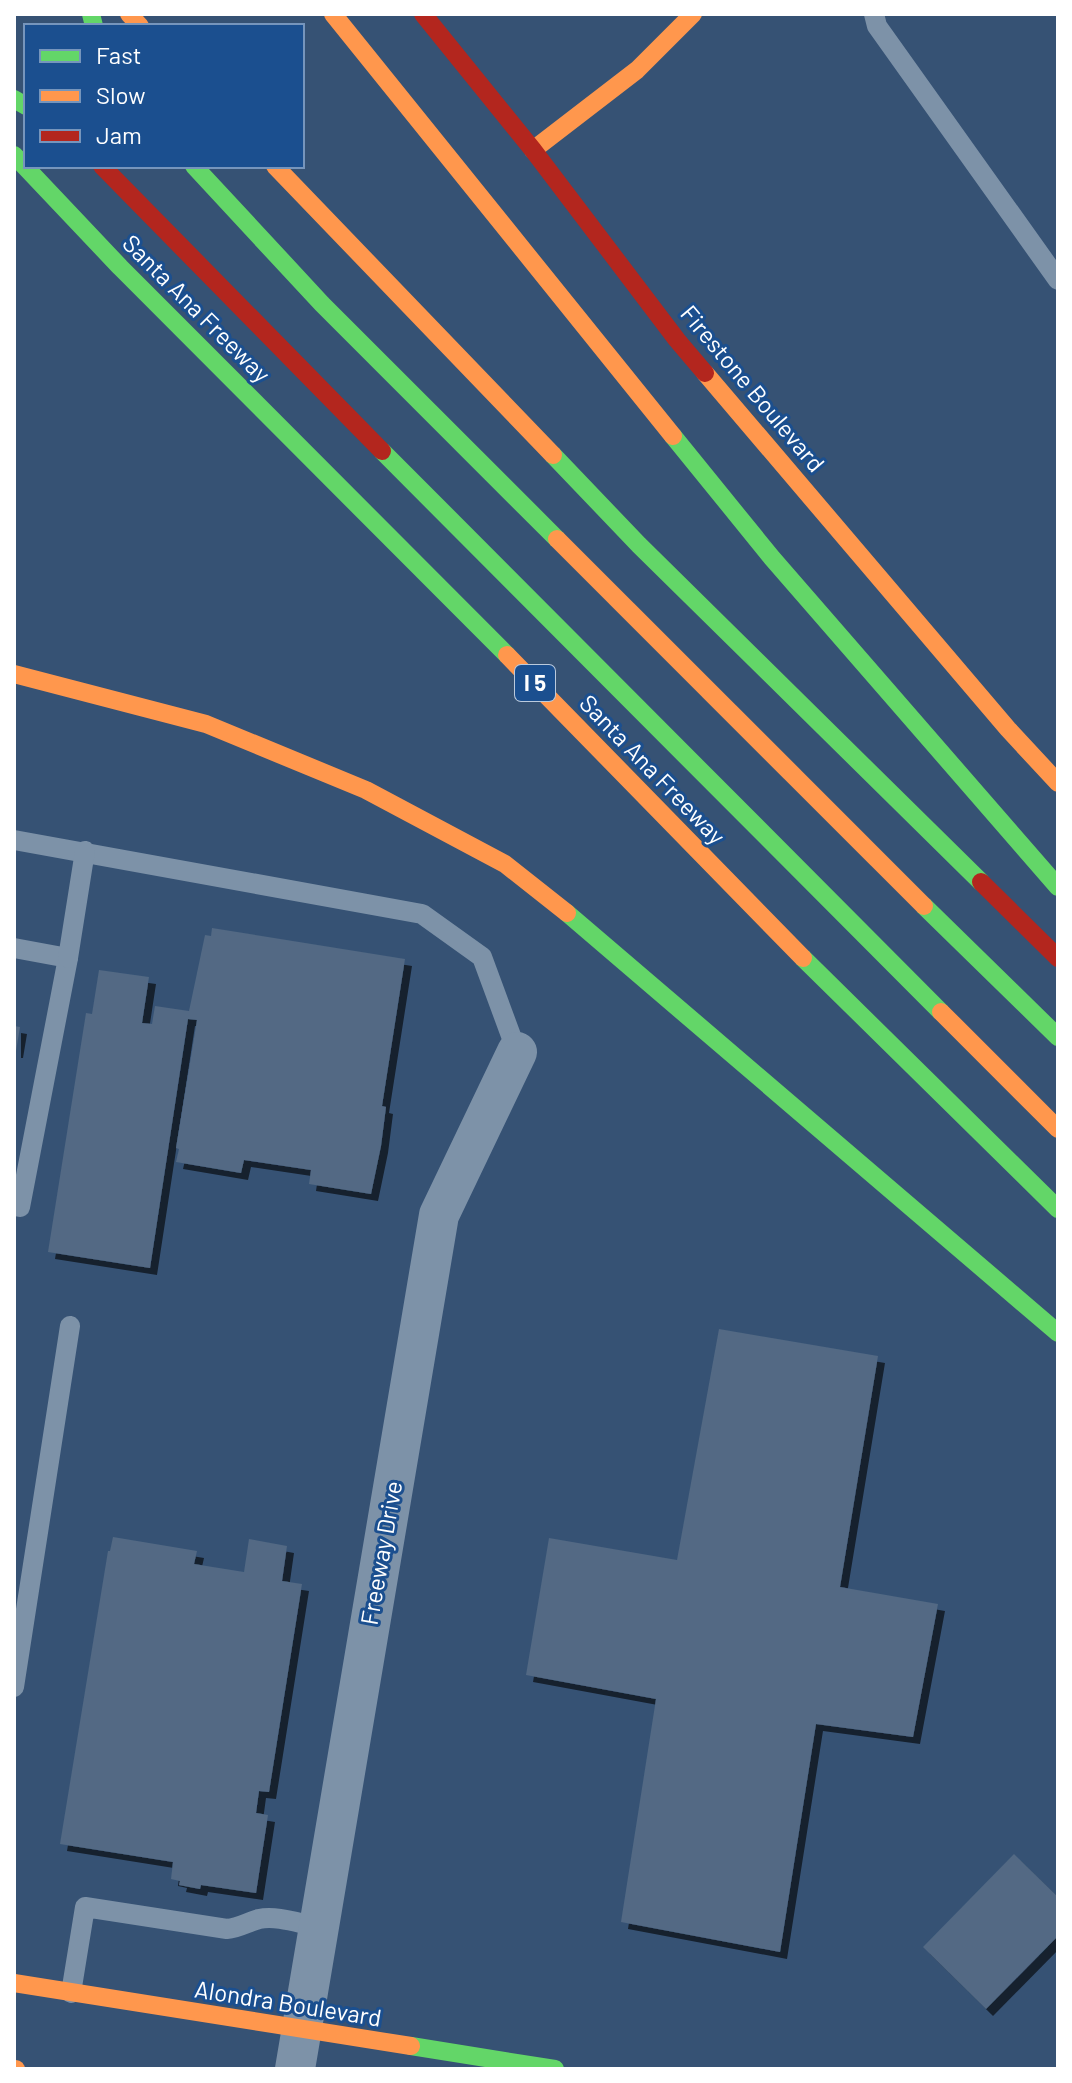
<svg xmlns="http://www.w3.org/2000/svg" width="1072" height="2083" font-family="Barlow,sans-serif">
	<defs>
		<filter id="shadow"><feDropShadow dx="7" dy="7" stdDeviation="0" flood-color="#0009"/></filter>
	</defs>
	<rect width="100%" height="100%" fill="#365274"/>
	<g fill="#526984" filter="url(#shadow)">
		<path d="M 212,928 L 405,959 L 382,1106 L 386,1107 L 381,1146 L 371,1194 L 309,1184 L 311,1170 L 244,1160 L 241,1173 L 176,1162 L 179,1149 L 176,1148 L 197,1020 L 188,1019 L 150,1268 L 48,1252 L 86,1013 L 92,1014 L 99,970 L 149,977 L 142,1023 L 152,1024 L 155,1006 L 189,1011 L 205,935 L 211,936 Z"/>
		<path d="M 14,1026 L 20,1027 L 16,1051 L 14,1051 Z"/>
		<path d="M 719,1329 L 878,1356 L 840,1587 L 938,1604 L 913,1737 L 816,1724 L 780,1952 L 621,1922 L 656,1699 L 526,1675 L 549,1538 L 677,1560 Z"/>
		<path d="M 113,1537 L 197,1551 L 194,1564 L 244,1572 L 249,1539 L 287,1546 L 282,1581 L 302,1584 L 269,1792 L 259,1791 L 256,1813 L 268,1815 L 256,1893 L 201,1885 L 200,1889 L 179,1885 L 180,1881 L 171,1879 L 173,1862 L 60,1844 L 108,1551 L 110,1551 Z"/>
		<path d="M 1014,1854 L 1058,1897 L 1058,1936 L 986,2009 L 923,1947 Z"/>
	</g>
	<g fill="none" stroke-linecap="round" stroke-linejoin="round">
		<g stroke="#7d92a8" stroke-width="20">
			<path d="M 874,14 L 877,26 L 1058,280"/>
			<path d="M 14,840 L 422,914 L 482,957 L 517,1052"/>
			<path d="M 14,948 L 68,958 L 20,1207 L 14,1206"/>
			<path d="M 68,958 L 85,851"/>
			<path d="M 14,1687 L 70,1326"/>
			<path d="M 71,1993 L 85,1907 L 227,1929 C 239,1928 248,1922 259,1919 C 277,1915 301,1924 319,1927"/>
		</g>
		<path stroke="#7d92a8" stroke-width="40" d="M 295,2069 L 439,1215 L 517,1052"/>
		<g stroke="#63d668" stroke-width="18">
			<path d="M 91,14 L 94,26"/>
			<path d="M 14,99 L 26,106"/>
			<path d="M 14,155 L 120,267 L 507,655"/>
			<path d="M 194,166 L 322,304 L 557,539"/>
			<path d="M 673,436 L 772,558 L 1058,887"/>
			<path d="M 382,451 L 941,1012"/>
			<path d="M 553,455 L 639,545 L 981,882"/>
			<path d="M 924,906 L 1058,1037"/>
			<path d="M 567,913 L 1058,1333"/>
			<path d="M 803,958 L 1058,1209"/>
			<path d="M 411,2046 L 555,2069"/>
		</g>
		<g stroke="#ff974d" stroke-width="18">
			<path d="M 129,14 L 140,26"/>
			<path d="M 333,14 L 673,436"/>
			<path d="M 533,150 L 637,70 L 693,14"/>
			<path d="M 275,166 L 553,455"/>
			<path d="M 705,373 L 1008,729 L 1058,783"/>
			<path d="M 557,539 L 924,906"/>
			<path d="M 507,655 L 803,958"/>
			<path d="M 14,674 L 206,724 L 366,790 L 505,864 L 567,913"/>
			<path d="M 941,1012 L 1058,1129"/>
			<path d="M 14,1983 L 411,2046"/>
			<path d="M 14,2069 L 16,2069"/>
		</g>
		<g stroke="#b3261e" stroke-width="18">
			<path d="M 423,14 L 533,150 L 677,340 L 705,373"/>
			<path d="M 102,166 L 382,451"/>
			<path d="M 981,882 L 1058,958"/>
		</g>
	</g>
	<g text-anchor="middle" stroke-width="6" stroke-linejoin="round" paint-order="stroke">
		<rect fill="#1b4f8f" stroke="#bbcadd" stroke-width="2" x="515" y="665" width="40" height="36" rx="6"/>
		<g font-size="22" font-weight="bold" fill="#fff">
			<text x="535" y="691">I 5</text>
		</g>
		<g font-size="24" fill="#fff" stroke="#1b4f8f">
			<text transform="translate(196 309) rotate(45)" y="8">Santa Ana Freeway</text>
			<text transform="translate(752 389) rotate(50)" y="8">Firestone Boulevard</text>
			<text transform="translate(652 770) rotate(46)" y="8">Santa Ana Freeway</text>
			<text transform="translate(382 1553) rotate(-80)" y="8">Freeway Drive</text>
			<text transform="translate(288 2004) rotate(9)" y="8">Alondra Boulevard</text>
		</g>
	</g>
	<rect width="1072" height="2083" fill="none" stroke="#ffffff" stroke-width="32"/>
	<rect x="24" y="24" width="280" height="144" fill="#1b4f8f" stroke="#7695bc" stroke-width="2"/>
	<rect x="40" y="50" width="40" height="12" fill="#63d668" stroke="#7695bc" stroke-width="2"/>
	<text x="96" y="64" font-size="24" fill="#ffffff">Fast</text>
	<rect x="40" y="90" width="40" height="12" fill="#ff974d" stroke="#7695bc" stroke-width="2"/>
	<text x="96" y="104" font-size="24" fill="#ffffff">Slow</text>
	<rect x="40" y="130" width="40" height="12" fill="#b3261e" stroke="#7695bc" stroke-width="2"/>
	<text x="96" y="144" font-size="24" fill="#ffffff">Jam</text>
</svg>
